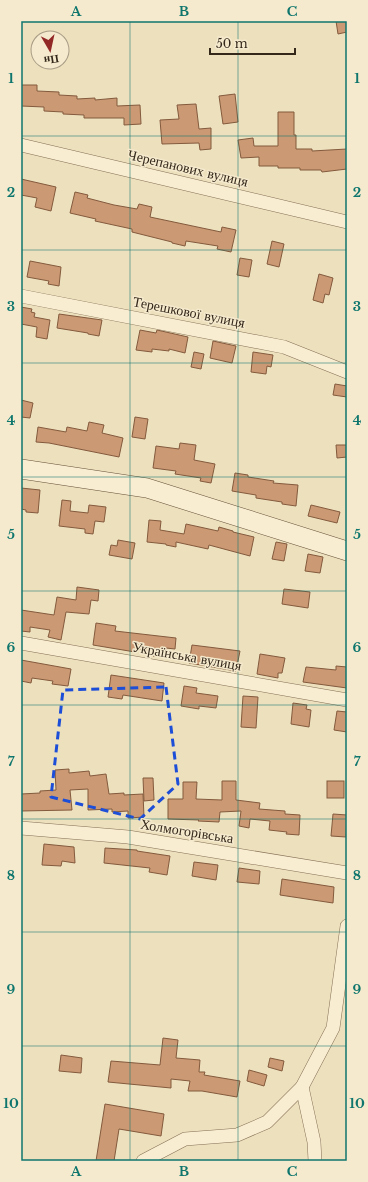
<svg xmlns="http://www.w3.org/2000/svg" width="368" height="1182" font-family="'Libre Baskerville',serif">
	<rect width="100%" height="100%" fill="#ede0bd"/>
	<g fill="#cb9973" stroke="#835a3d">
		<path d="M 336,21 L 347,21 L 347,32 L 338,34 Z"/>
		<path d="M 21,85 L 37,85 L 37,91 L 59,92 L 59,95 L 77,96 L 77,99 L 95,98 L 95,100 L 117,98 L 117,106 L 140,105 L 141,124 L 124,125 L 124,118 L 84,118 L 84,115 L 63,114 L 63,112 L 44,111 L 44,107 L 21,106 Z"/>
		<path d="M 235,94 L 238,122 L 223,124 L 219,96 Z"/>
		<path d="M 196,104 L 199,129 L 211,128 L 211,149 L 200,150 L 199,143 L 162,144 L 160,120 L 179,119 L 177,105 Z"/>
		<path d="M 278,112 L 294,112 L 294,135 L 296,135 L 296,149 L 312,149 L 312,151 L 347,149 L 347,169 L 322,172 L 321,170 L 300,170 L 300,168 L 278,168 L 278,166 L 259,166 L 259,157 L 241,158 L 238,140 L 253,138 L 254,146 L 278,146 Z"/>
		<path d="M 21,179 L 56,187 L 51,211 L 35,207 L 37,198 L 21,195 Z"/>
		<path d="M 75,192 L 88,195 L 87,198 L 114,205 L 137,209 L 139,204 L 152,207 L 150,217 L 221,232 L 222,227 L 236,230 L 231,252 L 217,249 L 218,246 L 186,241 L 185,246 L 172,243 L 172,242 L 132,232 L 132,229 L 95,221 L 96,219 L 70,213 Z"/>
		<path d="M 272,241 L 284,244 L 279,267 L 267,264 Z"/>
		<path d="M 240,258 L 252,260 L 249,277 L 237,275 Z"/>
		<path d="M 30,261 L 61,267 L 59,286 L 48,284 L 49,281 L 27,277 Z"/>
		<path d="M 319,274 L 333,278 L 329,295 L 325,294 L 323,303 L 313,300 Z"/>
		<path d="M 21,307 L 32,309 L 31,312 L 35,313 L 34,317 L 50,320 L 47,339 L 36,337 L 37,327 L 21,324 Z"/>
		<path d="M 59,314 L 102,320 L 99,336 L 88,334 L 88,333 L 57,328 Z"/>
		<path d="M 140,330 L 156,333 L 157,330 L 188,337 L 185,353 L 169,349 L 169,351 L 152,349 L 152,352 L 136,350 Z"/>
		<path d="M 213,341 L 236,346 L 232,363 L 210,358 Z"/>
		<path d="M 194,352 L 204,354 L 201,369 L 191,367 Z"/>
		<path d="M 253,352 L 273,355 L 271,367 L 267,366 L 266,374 L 251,372 Z"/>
		<path d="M 335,384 L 347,386 L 347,397 L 333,395 Z"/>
		<path d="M 21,400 L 33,403 L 30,418 L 21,417 Z"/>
		<path d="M 135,417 L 148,419 L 145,439 L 132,437 Z"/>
		<path d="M 89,422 L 104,425 L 102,433 L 123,438 L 119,457 L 49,443 L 36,442 L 38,427 L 66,432 L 67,427 L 87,431 Z"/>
		<path d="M 180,443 L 196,445 L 194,460 L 215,464 L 211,483 L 200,481 L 201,478 L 175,474 L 176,471 L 153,468 L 156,446 L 179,449 Z"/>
		<path d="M 336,445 L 347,445 L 347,457 L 337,458 Z"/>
		<path d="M 235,473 L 248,475 L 248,477 L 274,481 L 273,483 L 298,485 L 296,506 L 282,504 L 282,502 L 256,498 L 256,495 L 232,491 Z"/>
		<path d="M 21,488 L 40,490 L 38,513 L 26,512 L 26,510 L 21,509 Z"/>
		<path d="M 62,500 L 71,501 L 70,511 L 88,513 L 89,505 L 106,507 L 104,522 L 95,521 L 93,534 L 85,533 L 85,529 L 59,526 Z"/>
		<path d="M 311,505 L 340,512 L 337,523 L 308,516 Z"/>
		<path d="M 149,520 L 161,521 L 160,530 L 184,534 L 186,524 L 218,531 L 219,527 L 233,531 L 233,532 L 254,537 L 250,556 L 209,545 L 208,549 L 176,542 L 176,547 L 166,545 L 166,544 L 147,542 Z"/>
		<path d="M 118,540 L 135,543 L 132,559 L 109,555 L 111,545 L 117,546 Z"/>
		<path d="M 276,542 L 287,544 L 284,561 L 272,559 Z"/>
		<path d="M 308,554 L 323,557 L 320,573 L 305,571 Z"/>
		<path d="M 77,587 L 99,590 L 98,601 L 91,600 L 89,614 L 66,612 L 61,640 L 48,637 L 50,630 L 30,627 L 30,632 L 21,631 L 21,610 L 54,615 L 57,597 L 76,600 Z"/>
		<path d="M 284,589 L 310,592 L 308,608 L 282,604 Z"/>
		<path d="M 96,623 L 116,626 L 115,631 L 176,638 L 175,649 L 166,648 L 165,657 L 153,656 L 154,651 L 136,649 L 135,652 L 93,645 Z"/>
		<path d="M 192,645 L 240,651 L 236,671 L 189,663 Z"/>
		<path d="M 260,654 L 285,658 L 282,673 L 278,673 L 278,678 L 257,674 Z"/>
		<path d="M 21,660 L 71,669 L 68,686 L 52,684 L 53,681 L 32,678 L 31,683 L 21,681 Z"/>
		<path d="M 336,666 L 347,667 L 347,688 L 303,682 L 306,667 L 336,670 Z"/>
		<path d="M 111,675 L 164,683 L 162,701 L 123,695 L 122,699 L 108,697 Z"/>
		<path d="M 184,686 L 197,688 L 196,693 L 218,696 L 216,708 L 199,706 L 199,709 L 181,706 Z"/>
		<path d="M 243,696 L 258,697 L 256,728 L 241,727 Z"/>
		<path d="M 293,703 L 307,705 L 306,709 L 311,710 L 309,727 L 291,724 Z"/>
		<path d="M 337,711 L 347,712 L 347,732 L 334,730 Z"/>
		<path d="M 69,769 L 69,773 L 89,771 L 90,776 L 106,774 L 109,794 L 124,793 L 124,795 L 143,794 L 144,817 L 128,818 L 128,811 L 112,812 L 112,809 L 88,810 L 88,789 L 70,790 L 72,810 L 21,811 L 21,794 L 40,793 L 40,791 L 56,790 L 55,770 Z"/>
		<path d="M 143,778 L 153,778 L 154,800 L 144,801 Z"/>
		<path d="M 222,781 L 236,781 L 236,800 L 260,803 L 259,809 L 285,811 L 285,814 L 300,815 L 299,835 L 286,834 L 287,832 L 269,830 L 270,821 L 250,819 L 249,828 L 239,826 L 241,811 L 220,812 L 219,822 L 198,821 L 199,820 L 168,819 L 168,799 L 183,799 L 183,782 L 197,782 L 196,799 L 222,800 Z"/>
		<rect x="327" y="781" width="17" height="17"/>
		<path d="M 333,814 L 347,815 L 346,837 L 331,836 Z"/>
		<path d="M 44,844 L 74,847 L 75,863 L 62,861 L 61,866 L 42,865 Z"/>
		<path d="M 105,848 L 137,850 L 137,851 L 170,856 L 167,875 L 149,872 L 150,868 L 104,863 Z"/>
		<path d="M 194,862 L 218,865 L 216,880 L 192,876 Z"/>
		<path d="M 239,868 L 260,871 L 259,884 L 237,882 Z"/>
		<path d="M 282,879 L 334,887 L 333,903 L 280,895 Z"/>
		<path d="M 163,1038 L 178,1040 L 176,1058 L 200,1060 L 199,1072 L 205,1072 L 204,1075 L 240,1081 L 237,1097 L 202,1091 L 188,1091 L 190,1081 L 171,1079 L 171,1088 L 108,1082 L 111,1061 L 160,1065 Z"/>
		<path d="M 61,1055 L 82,1058 L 81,1073 L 59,1071 Z"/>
		<path d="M 270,1058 L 284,1061 L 282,1071 L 268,1067 Z"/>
		<path d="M 249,1070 L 267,1075 L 264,1086 L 247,1081 Z"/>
		<path d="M 105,1104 L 164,1114 L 161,1136 L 119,1129 L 114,1161 L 96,1161 Z"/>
	</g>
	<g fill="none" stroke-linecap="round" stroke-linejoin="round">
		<defs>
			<g id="street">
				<path d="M 21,145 L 347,222"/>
				<path d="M 21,296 L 284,347 L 347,372"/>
				<path d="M 21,643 L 347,700"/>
				<path d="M 21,828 L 128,837 L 347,873"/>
				<path d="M 302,1087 L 314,1142 L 315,1161"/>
				<path d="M 143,1161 L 185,1139 L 237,1135 L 267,1122 L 302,1087 L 333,1028 L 347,926"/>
			</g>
			<path id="secondary" d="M 21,469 L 147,488 L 347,551"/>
		</defs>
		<use href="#street" stroke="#857057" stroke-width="14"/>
		<use href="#secondary" stroke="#66513a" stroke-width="20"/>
		<use href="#street" stroke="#f8edd0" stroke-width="13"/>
		<use href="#secondary" stroke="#f8edd0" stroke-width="19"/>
	</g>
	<path fill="none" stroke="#1d4ed8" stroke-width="3" stroke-dasharray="8 5" stroke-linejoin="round" d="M 166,687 L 178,784 L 140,819 L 51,797 L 63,690 Z"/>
	<path fill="none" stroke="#0f766e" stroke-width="1" stroke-opacity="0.55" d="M 130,21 L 130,1161M 238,21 L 238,1161M 21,136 L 347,136M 21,250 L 347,250M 21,363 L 347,363M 21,477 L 347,477M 21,591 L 347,591M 21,705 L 347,705M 21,819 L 347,819M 21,932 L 347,932M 21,1046 L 347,1046"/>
	<g text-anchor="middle" stroke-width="3" stroke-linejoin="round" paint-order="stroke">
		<g font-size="14" fill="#34281b" stroke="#f5eacd">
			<text transform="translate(188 168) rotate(13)" y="5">Черепанових вулиця</text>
			<text transform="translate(189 312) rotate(11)" y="5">Терешкової вулиця</text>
			<text transform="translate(187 656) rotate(10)" y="5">Українська вулиця</text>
			<text transform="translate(187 831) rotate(9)" y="5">Холмогорівська</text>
		</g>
	</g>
	<rect width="368" height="1182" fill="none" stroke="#f5eacd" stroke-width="44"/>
	<g transform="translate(50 50) rotate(171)"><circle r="19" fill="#f5eacd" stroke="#a89c86"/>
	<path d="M0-3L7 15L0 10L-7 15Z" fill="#932927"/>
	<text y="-6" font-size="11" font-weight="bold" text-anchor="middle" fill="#34281b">Пн</text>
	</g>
	<path d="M210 48v6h85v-6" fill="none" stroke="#34281b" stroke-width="2"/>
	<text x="216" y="48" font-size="12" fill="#34281b" stroke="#f5eacd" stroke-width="3" paint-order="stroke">50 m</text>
	<rect x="22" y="22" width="324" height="1138" fill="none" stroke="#0f766e" stroke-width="1.5"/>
	<g font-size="13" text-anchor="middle" font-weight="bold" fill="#0f766e">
		<text x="76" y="16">A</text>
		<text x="184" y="16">B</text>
		<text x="292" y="16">C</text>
		<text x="11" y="83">1</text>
		<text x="357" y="83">1</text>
		<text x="11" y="197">2</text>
		<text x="357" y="197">2</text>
		<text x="11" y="311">3</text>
		<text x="357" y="311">3</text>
		<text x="11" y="425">4</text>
		<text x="357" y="425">4</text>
		<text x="11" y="539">5</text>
		<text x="357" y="539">5</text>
		<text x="11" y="652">6</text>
		<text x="357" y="652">6</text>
		<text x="11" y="766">7</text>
		<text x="357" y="766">7</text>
		<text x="11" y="880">8</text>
		<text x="357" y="880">8</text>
		<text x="11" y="994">9</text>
		<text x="357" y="994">9</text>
		<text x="11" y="1108">10</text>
		<text x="357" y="1108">10</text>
		<text x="76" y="1176">A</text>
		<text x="184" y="1176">B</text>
		<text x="292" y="1176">C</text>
	</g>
</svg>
